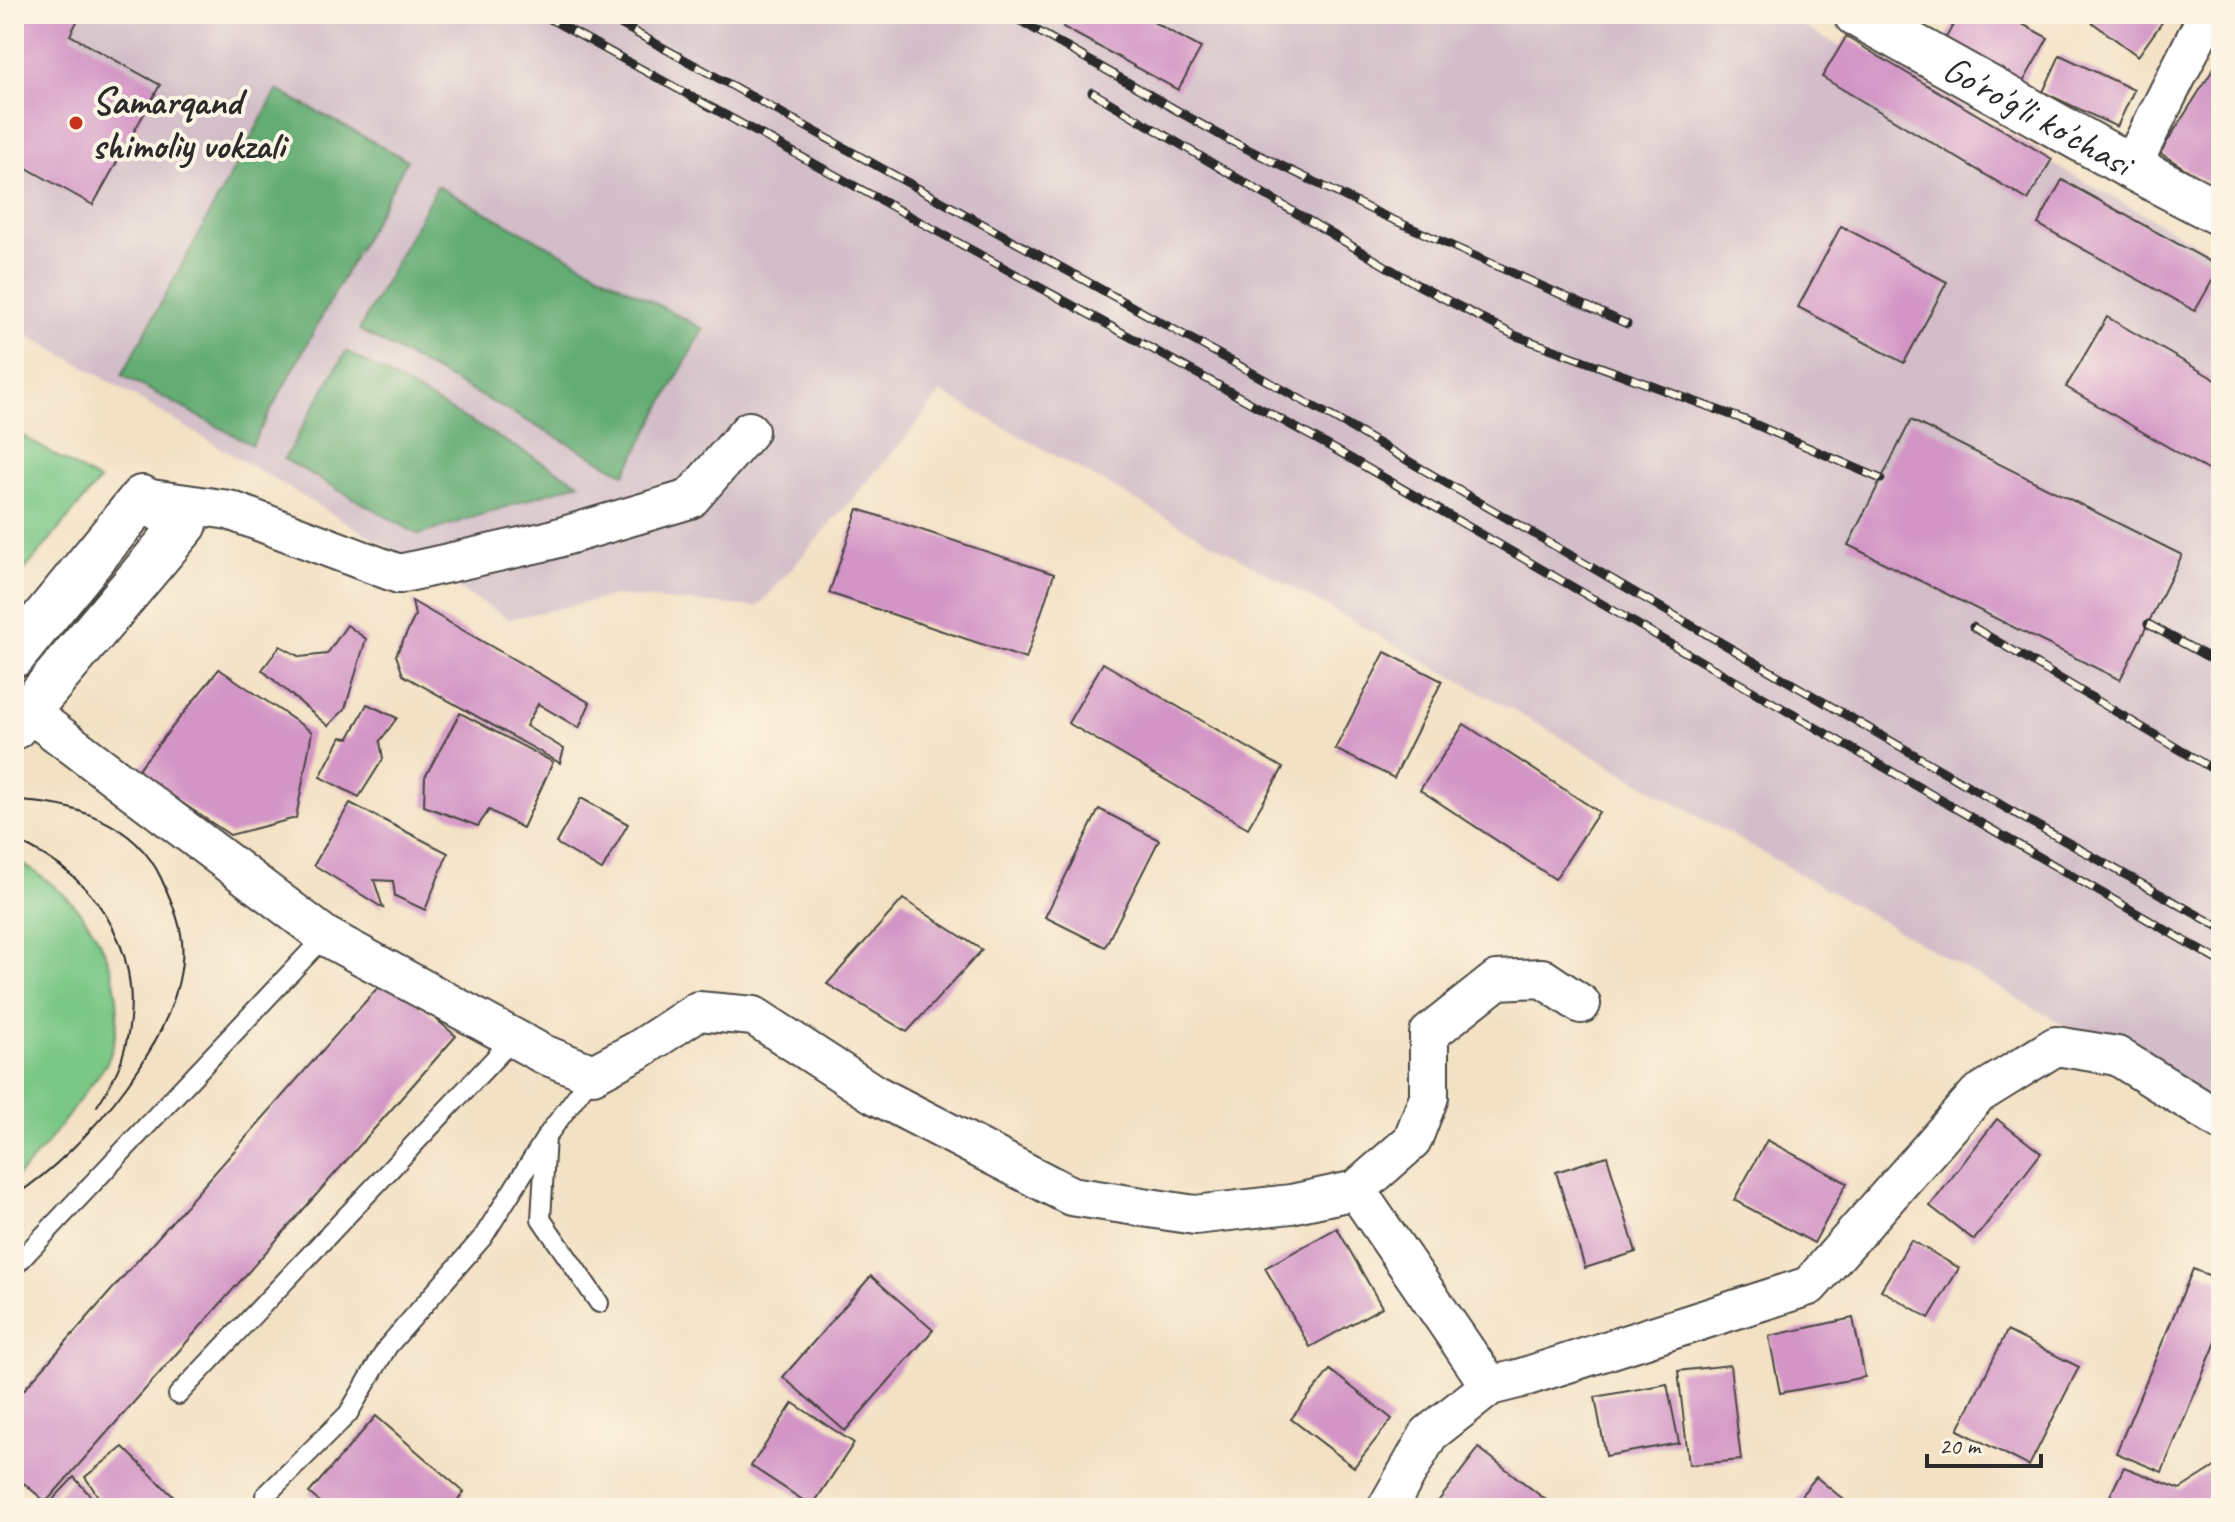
<svg xmlns="http://www.w3.org/2000/svg" width="2235" height="1522" font-family="Caveat,sans-serif">
	<rect width="100%" height="100%" fill="#fcf5e5"/>
	<filter id="ink" filterUnits="userSpaceOnUse"><feTurbulence type="fractalNoise" baseFrequency=".0125" numOctaves="2"/><feDisplacementMap in="SourceGraphic" scale="16" xChannelSelector="R" yChannelSelector="G"/><feConvolveMatrix kernelMatrix="1 2 1 2 8 2 1 2 1" color-interpolation-filters="sRGB"/></filter>
	<filter id="wash" filterUnits="userSpaceOnUse"><feTurbulence type="fractalNoise" baseFrequency=".006" numOctaves="4" result="noise"/><feDisplacementMap in="SourceGraphic" scale="32" xChannelSelector="R" yChannelSelector="G"/><feGaussianBlur stdDeviation="1.8" result="paint"/><feColorMatrix in="noise" values="0 0 0 0 0 0 0 0 0 0 0 0 0 0 0 0 0 1.4 0 .05"/><feComposite in="paint" operator="in"/></filter>
	<g filter="url(#wash)">
		<rect width="100%" height="100%" fill="#f3e1c4"/>
		<path fill="#d2bdc8" d="M 14,14 L 1781,14 L 2221,257 L 2221,1115 L 1539,725 L 941,392 L 907,436 L 758,607 L 615,596 L 509,619 L 85,367 L 14,328 Z"/>
		<g fill="#7ac786" stroke="#527958" stroke-width="2">
			<path d="M 14,431 L 99,481 L 14,583 Z"/>
			<path d="M 14,860 C 86,895 139,977 109,1058 C 105,1069 95,1079 88,1088 C 65,1120 43,1152 14,1179 Z"/>
		</g>
		<g fill="#63ac73" stroke="#476c4f" stroke-width="2">
			<path d="M 277,90 L 407,160 L 252,445 L 122,375 Z"/>
			<path d="M 437,186 L 703,329 L 625,474 L 359,330 Z"/>
			<path d="M 346,351 L 579,483 L 419,535 L 284,459 Z"/>
		</g>
		<g id="blocks">
			<g fill="#d395c6">
				<path d="M 14,14 L 81,14 L 70,35 L 160,85 L 93,205 L 14,161 Z"/>
				<path d="M 1070,14 L 1139,14 L 1201,48 L 1178,90 L 1063,27 Z"/>
				<path d="M 1959,14 L 2004,14 L 2048,38 L 2021,86 L 1943,43 Z"/>
				<path d="M 2094,14 L 2168,14 L 2138,56 L 2089,20 Z"/>
				<path d="M 1846,37 L 2052,159 L 2028,200 L 1822,77 Z"/>
				<path d="M 2060,55 L 2134,90 L 2117,127 L 2043,92 Z"/>
				<path d="M 2221,57 L 2221,173 L 2213,186 L 2160,153 Z"/>
				<path d="M 2062,180 L 2220,267 L 2195,311 L 2038,224 Z"/>
				<path d="M 1841,226 L 1947,282 L 1904,363 L 1798,307 Z"/>
				<path d="M 2107,317 L 2221,383 L 2221,478 L 2066,387 Z"/>
				<path d="M 1911,420 L 2182,555 L 2120,680 L 1848,545 Z"/>
				<path d="M 858,509 L 1054,574 L 1026,659 L 829,593 Z"/>
				<path d="M 412,601 L 590,703 L 579,728 L 538,704 L 526,726 L 564,749 L 560,763 L 403,675 L 396,655 L 415,616 Z"/>
				<path d="M 347,625 L 366,639 L 345,709 L 328,726 L 262,670 L 280,646 L 300,657 L 327,654 Z"/>
				<path d="M 1385,652 L 1442,681 L 1394,778 L 1335,749 Z"/>
				<path d="M 1103,663 L 1283,768 L 1248,828 L 1068,723 Z"/>
				<path d="M 219,669 L 312,732 L 296,818 L 230,835 L 136,772 Z"/>
				<path d="M 367,704 L 397,718 L 380,741 L 383,759 L 359,797 L 320,777 L 341,737 L 349,738 Z"/>
				<path d="M 460,713 L 553,762 L 523,828 L 489,810 L 478,826 L 424,806 L 425,777 Z"/>
				<path d="M 1464,724 L 1599,812 L 1555,879 L 1420,790 Z"/>
				<path d="M 581,798 L 628,824 L 602,870 L 556,843 Z"/>
				<path d="M 350,803 L 448,853 L 425,910 L 395,896 L 393,881 L 374,880 L 383,908 L 314,865 Z"/>
				<path d="M 1099,809 L 1159,840 L 1105,947 L 1045,917 Z"/>
				<path d="M 903,899 L 982,950 L 907,1032 L 827,984 Z"/>
				<path d="M 387,977 L 456,1036 L 46,1502 L 14,1475 L 14,1401 Z"/>
				<path d="M 1997,1119 L 2041,1153 L 1974,1240 L 1930,1206 Z"/>
				<path d="M 1767,1140 L 1847,1183 L 1814,1243 L 1734,1200 Z"/>
				<path d="M 1607,1156 L 1636,1252 L 1585,1268 L 1556,1172 Z"/>
				<path d="M 1337,1228 L 1382,1307 L 1310,1347 L 1265,1268 Z"/>
				<path d="M 1911,1240 L 1959,1268 L 1929,1318 L 1881,1290 Z"/>
				<path d="M 2193,1269 L 2221,1280 L 2221,1330 L 2162,1472 L 2116,1453 Z"/>
				<path d="M 871,1276 L 933,1330 L 845,1431 L 783,1377 Z"/>
				<path d="M 1853,1318 L 1865,1377 L 1780,1393 L 1769,1336 Z"/>
				<path d="M 2007,1331 L 2079,1367 L 2029,1466 L 1958,1430 Z"/>
				<path d="M 1730,1365 L 1741,1460 L 1689,1465 L 1678,1371 Z"/>
				<path d="M 1330,1370 L 1392,1419 L 1354,1467 L 1291,1419 Z"/>
				<path d="M 1667,1384 L 1679,1443 L 1606,1456 L 1595,1397 Z"/>
				<path d="M 793,1403 L 854,1443 L 812,1506 L 751,1466 Z"/>
				<path d="M 376,1416 L 464,1492 L 451,1508 L 326,1508 L 309,1493 Z"/>
				<path d="M 123,1447 L 179,1502 L 169,1508 L 106,1508 L 85,1477 Z"/>
				<path d="M 1479,1448 L 1551,1504 L 1548,1508 L 1444,1508 L 1437,1503 Z"/>
				<path d="M 2221,1463 L 2221,1508 L 2104,1508 L 2124,1467 L 2180,1489 Z"/>
				<path d="M 74,1477 L 101,1508 L 45,1508 Z"/>
				<path d="M 1816,1477 L 1854,1508 L 1791,1508 Z"/>
			</g>
		</g>
	</g>
	<g filter="url(#ink)">
		<use href="#blocks" fill-opacity="0" stroke="#494642" stroke-width="2"/>
		<g fill="none" stroke-linecap="round" stroke-linejoin="round">
			<defs>
				<g id="service">
					<path d="M 593,1074 L 546,1137 L 541,1219 L 599,1303"/>
					<path d="M 14,1267 L 325,936"/>
					<path d="M 178,1395 L 514,1038"/>
					<path d="M 265,1496 L 348,1414 L 388,1346 L 483,1237 L 546,1137"/>
				</g>
				<g id="minor">
					<path d="M 2131,167 L 2208,14"/>
					<path d="M 144,498 L 229,510 L 399,574 L 547,541 L 690,499 L 749,431"/>
					<path d="M 14,701 L 325,936 L 543,1054 L 593,1074 L 640,1049 L 698,1011 L 754,1016 L 874,1094 L 1071,1196 L 1195,1215 L 1291,1204 L 1356,1190 L 1490,1386"/>
					<path d="M 1356,1190 L 1412,1141 L 1429,1097 L 1429,1034 L 1497,980 L 1542,978 L 1581,1004"/>
					<path d="M 1387,1508 L 1429,1434 L 1490,1386 L 1518,1379 L 1809,1286 L 1977,1095 L 2056,1046 L 2117,1056 L 2221,1121"/>
				</g>
				<g id="secondary">
					<path id="s1" d="M 1856,14 L 2131,167 L 2221,214"/>
					<path d="M 14,655 L 142,498 L 185,524 L 14,727"/>
				</g>
			</defs>
			<use href="#service" stroke="#494642" stroke-width="22"/>
			<use href="#minor" stroke="#494642" stroke-width="42"/>
			<use href="#secondary" stroke="#494642" stroke-width="48"/>
			<use href="#service" stroke="#fff" stroke-width="18"/>
			<use href="#minor" stroke="#fff" stroke-width="38"/>
			<use href="#secondary" stroke="#fff" stroke-width="44"/>
			<g stroke="#2b2b2b" stroke-width="2">
				<path d="M 14,801 C 72,802 135,822 161,878 C 170,898 180,920 182,941 C 190,1029 84,1152 14,1196"/>
				<path d="M 14,840 C 103,877 152,963 122,1058 C 117,1075 107,1091 97,1106"/>
			</g>
			<defs>
				<g id="rail">
					<path d="M 541,14 L 1329,446 L 2221,962"/>
					<path d="M 602,14 L 1336,419 L 2020,816 L 2221,928"/>
					<path d="M 1008,14 L 1227,139 L 1378,213 L 1627,324"/>
					<path d="M 1092,92 L 1416,284 L 1514,335 L 1745,420 L 1881,479"/>
					<path d="M 2148,624 L 2221,664"/>
					<path d="M 1973,627 L 2221,774"/>
				</g>
			</defs>
			<use href="#rail" stroke="#2b2b2b" stroke-width="9"/>
			<use href="#rail" stroke="#fcf5e5" stroke-width="6" stroke-dasharray="18" stroke-linecap="butt"/>
		</g>
	</g>
	<circle fill="#c8321e" stroke="#fcf5e5" stroke-width="3" cx="76" cy="123" r="8"/>
	<g text-anchor="middle" stroke-width="8" stroke-linejoin="round" paint-order="stroke">
		<g font-size="38" font-weight="bold" fill="#2b2b2b" stroke="#fcf5e5" text-anchor="start">
			<text x="92" y="114">Samarqand<tspan x="92" dy="44">shimoliy vokzali</tspan></text>
		</g>
		<g font-size="38" fill="#2b2b2b" stroke="#fcf5e5">
			<text dy="13" stroke="none"><textPath href="#s1" startOffset="208">Go'ro'g'li ko'chasi</textPath></text>
		</g>
	</g>
	<rect width="2235" height="1522" fill="none" stroke="#fcf5e5" stroke-width="48"/>
	<path d="M1927 1454v12h114v-12" fill="none" stroke="#2b2b2b" stroke-width="4"/>
	<text x="1939" y="1454" font-size="24" fill="#2b2b2b" stroke="#fcf5e5" stroke-width="6" paint-order="stroke">20 m</text>
</svg>
